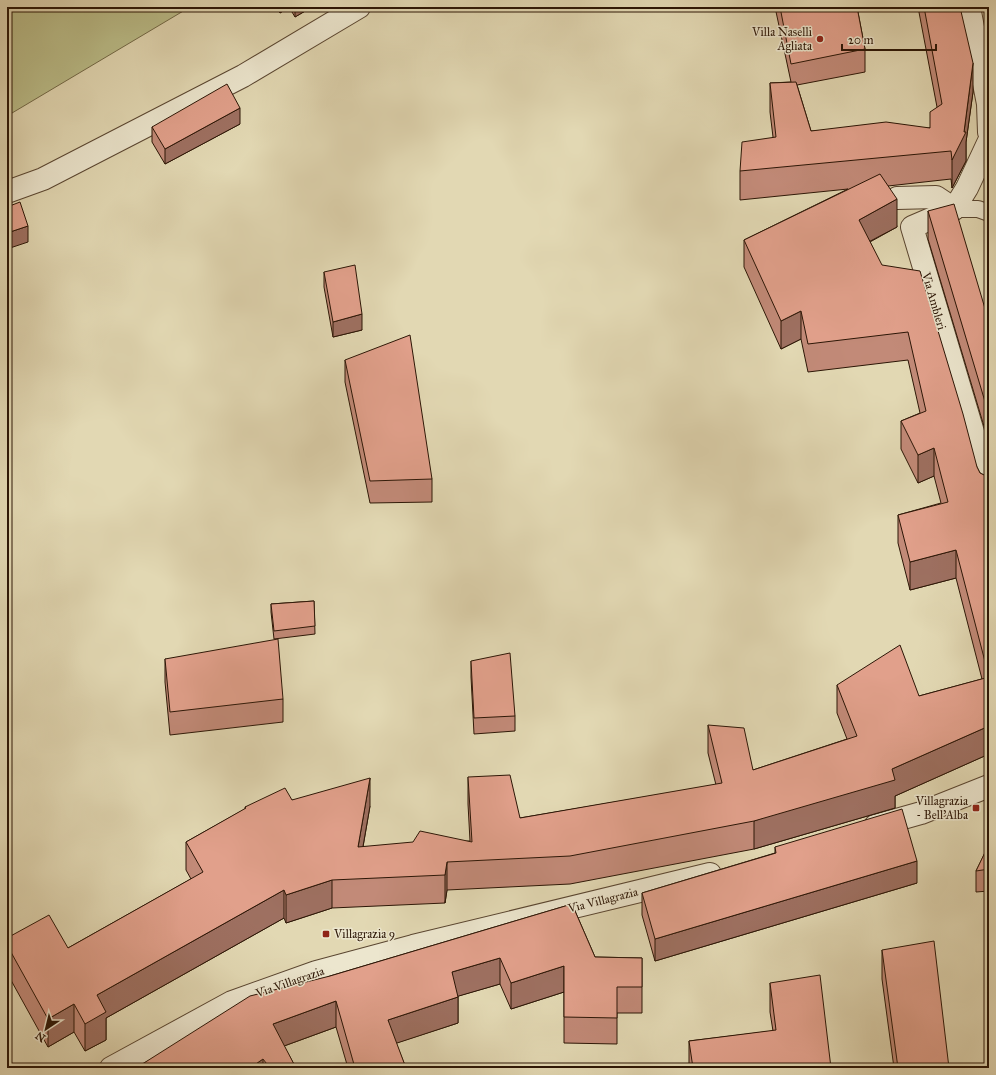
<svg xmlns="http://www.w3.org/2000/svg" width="996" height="1075" font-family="'IM FELL Great Primer',serif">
	<rect width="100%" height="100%" fill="#e2d8b3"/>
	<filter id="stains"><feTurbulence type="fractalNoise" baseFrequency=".005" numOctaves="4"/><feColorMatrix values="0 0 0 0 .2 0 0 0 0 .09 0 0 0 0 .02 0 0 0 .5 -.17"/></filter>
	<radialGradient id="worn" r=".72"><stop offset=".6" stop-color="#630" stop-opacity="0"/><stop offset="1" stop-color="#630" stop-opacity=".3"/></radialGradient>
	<path fill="#babc88" stroke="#736947" d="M 7,7 L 190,7 L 7,116 Z"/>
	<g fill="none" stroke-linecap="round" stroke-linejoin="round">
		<defs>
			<path id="lane" d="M 954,209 L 978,209 L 989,213"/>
			<g id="street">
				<path d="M 969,7 L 988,104 L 989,132"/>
				<path d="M 989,141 L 967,188 L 954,209 L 912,227 L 975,439 L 989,492"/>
				<path d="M 7,192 L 43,179 L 243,76 L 359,7"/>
				<path d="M 897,198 L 936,197 L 954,209"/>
				<path d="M 875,826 L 921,813 L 989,786"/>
				<path d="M 111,1068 L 232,1002 L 316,972 L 413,946 L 710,874"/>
			</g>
		</defs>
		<use href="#lane" stroke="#5a4631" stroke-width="18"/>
		<use href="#street" stroke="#5a4631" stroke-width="24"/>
		<use href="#lane" stroke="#ece6ce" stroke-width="16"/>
		<use href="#street" stroke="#ece6ce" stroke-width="22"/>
	</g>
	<g fill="#c28a78" stroke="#2c1606">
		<path d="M 276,7 L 312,7 L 295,17 L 289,7 L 280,13 Z"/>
		<path d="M 775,7 L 857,7 L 865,49 L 865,72 L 797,85 L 811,131 L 930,128 L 937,107 L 918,7 L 960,7 L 973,92 L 966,142 L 966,161 L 952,188 L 951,179 L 888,186 L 897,227 L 870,242 L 977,467 L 980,473 L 986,476 L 989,476 L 989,754 L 895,796 L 895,808 L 754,849 L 570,884 L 447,890 L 445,903 L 332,908 L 286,923 L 284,918 L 106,1018 L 106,1040 L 85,1051 L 74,1032 L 48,1047 L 7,973 L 7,938 L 68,948 L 191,879 L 186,870 L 186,842 L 245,809 L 245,807 L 292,800 L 370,806 L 363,847 L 470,841 L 468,804 L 468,777 L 520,818 L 716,785 L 708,753 L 708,725 L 753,770 L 847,739 L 837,713 L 837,685 L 919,696 L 982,679 L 956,578 L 910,590 L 898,543 L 898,515 L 941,503 L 934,476 L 918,483 L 901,449 L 901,421 L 920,413 L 908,360 L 808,372 L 801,339 L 781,349 L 744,267 L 744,240 L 848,189 L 740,200 L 740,171 L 773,137 L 770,112 L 770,83 L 791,82 Z"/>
		<path d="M 240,124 L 165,164 L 152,142 L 152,127 Z"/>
		<path d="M 928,211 L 989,322 L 989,443 L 928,239 Z"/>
		<path d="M 324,272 L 362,330 L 333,337 L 324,287 Z"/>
		<path d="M 345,360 L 432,479 L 432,502 L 370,503 L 345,382 Z"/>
		<path d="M 314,601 L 315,634 L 274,639 L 271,612 L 271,604 Z"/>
		<path d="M 165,659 L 283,699 L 283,722 L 170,735 L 165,682 Z"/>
		<path d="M 471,661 L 515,716 L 515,731 L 474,734 L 471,677 Z"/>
		<path d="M 989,826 L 989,891 L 976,892 L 976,871 L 987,849 L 987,827 Z"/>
		<path d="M 775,847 L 917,883 L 655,961 L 642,915 L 642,893 L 775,853 Z"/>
		<path d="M 572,904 L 595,957 L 642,958 L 642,1013 L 617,1013 L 617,1044 L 564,1043 L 564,992 L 511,1009 L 500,984 L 458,996 L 458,1023 L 396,1043 L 406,1068 L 348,1068 L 336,1027 L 284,1046 L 296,1068 L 136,1068 L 330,976 Z"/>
		<path d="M 882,950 L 949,1068 L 894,1068 L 882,979 Z"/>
		<path d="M 770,983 L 831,1068 L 689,1068 L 689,1041 L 773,1031 L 770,1012 Z"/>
	</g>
	<g fill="#9e7061" stroke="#2c1606">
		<path d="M 280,7 L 289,7 L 280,13 Z"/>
		<path d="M 295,7 L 312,7 L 295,17 Z"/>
		<path d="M 973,63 L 973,92 L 966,142 L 966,161 L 952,188 L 952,160 L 964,132 Z"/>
		<path d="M 240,108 L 240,124 L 165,164 L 165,149 Z"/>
		<path d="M 897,199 L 897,227 L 859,247 L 859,220 Z"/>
		<path d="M 28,226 L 28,242 L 7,249 L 7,233 Z"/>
		<path d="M 801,311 L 801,339 L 781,349 L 781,321 Z"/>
		<path d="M 362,314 L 362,330 L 333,337 L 333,322 Z"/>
		<path d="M 934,448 L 934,476 L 918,483 L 918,455 Z"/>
		<path d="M 956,550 L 956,578 L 910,590 L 910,562 Z"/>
		<path d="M 989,726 L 989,754 L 895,796 L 895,808 L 754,849 L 754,821 L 892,769 Z"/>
		<path d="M 370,778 L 370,806 L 358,875 L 358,847 Z"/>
		<path d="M 917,861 L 917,883 L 655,961 L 655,939 Z"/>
		<path d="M 447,862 L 447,890 L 445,903 L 445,875 Z"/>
		<path d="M 332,880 L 332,908 L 286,923 L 286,895 Z"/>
		<path d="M 284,890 L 284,918 L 106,1018 L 106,1040 L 85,1051 L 85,1024 L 97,995 Z"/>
		<path d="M 500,958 L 500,984 L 452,998 L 452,972 Z"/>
		<path d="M 564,966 L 564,992 L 511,1009 L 511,983 Z"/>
		<path d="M 458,997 L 458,1023 L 388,1046 L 388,1020 Z"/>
		<path d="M 336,1001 L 336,1027 L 273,1050 L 273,1024 Z"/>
		<path d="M 74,1004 L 74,1032 L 48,1047 L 48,1019 Z"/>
		<path d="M 263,1059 L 263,1068 L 250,1068 Z"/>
	</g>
	<g fill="#e1a08b" stroke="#2c1606">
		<path d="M 780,7 L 857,7 L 865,49 L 791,64 Z"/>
		<path d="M 924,7 L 960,7 L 973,63 L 964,132 L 966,132 L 952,160 L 951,151 L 740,171 L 742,142 L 776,137 L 770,83 L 796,82 L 811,131 L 886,122 L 930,128 L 930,112 L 942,104 Z"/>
		<path d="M 227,84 L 240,108 L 165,149 L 152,127 Z"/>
		<path d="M 880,174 L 897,199 L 859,220 L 882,265 L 920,271 L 963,414 L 977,467 L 980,473 L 986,476 L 989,476 L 989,726 L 892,769 L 895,780 L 754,821 L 570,856 L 447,862 L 445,875 L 332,880 L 286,895 L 284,890 L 97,995 L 106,1012 L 85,1024 L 74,1004 L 48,1019 L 7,945 L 7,938 L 49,915 L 68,948 L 203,872 L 186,842 L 246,808 L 245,807 L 285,788 L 292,800 L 370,778 L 358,847 L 413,842 L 420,831 L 472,842 L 468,777 L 510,775 L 520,818 L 722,783 L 708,725 L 744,728 L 753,770 L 857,736 L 837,685 L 900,645 L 919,696 L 989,677 L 956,550 L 910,562 L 898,515 L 948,502 L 934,448 L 918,455 L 901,421 L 926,411 L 908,332 L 808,344 L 801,311 L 781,321 L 744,240 Z"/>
		<path d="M 20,202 L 28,226 L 7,233 L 7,207 Z"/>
		<path d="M 954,204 L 989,322 L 989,415 L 928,211 Z"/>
		<path d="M 355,265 L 362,314 L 333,322 L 324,272 Z"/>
		<path d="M 410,335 L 432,479 L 370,481 L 345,360 Z"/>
		<path d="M 314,601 L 315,626 L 274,631 L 271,604 Z"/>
		<path d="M 278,639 L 283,699 L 170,712 L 165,659 Z"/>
		<path d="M 510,653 L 515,716 L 474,718 L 471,661 Z"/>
		<path d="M 902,809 L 917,861 L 655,939 L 642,893 L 776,853 L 775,847 Z"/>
		<path d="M 989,826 L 989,843 L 987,827 Z"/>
		<path d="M 989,844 L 989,869 L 976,871 Z"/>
		<path d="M 572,904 L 595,957 L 642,958 L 642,987 L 617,987 L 617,1018 L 564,1017 L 564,966 L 511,983 L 500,958 L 452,972 L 458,997 L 388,1020 L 406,1068 L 355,1068 L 336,1001 L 273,1024 L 296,1068 L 270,1068 L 263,1059 L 250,1068 L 136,1068 L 250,996 L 330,976 Z"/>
		<path d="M 934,941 L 949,1068 L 898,1068 L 882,950 Z"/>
		<path d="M 820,975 L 831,1068 L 693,1068 L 689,1041 L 776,1030 L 770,983 Z"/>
	</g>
	<g fill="#8f2418" stroke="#ece6ce" stroke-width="1.5">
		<circle cx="820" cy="39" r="4"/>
		<rect x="972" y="804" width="8" height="8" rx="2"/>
		<rect x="322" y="930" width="8" height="8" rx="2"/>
	</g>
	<g text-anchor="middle" stroke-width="3" stroke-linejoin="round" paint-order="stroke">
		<g font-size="12" fill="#2c1606" stroke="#ece6ce" text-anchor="end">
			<text x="812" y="36">Villa Naselli<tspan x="812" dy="14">Agliata</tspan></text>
			<text x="968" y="805">Villagrazia<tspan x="968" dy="14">- Bell'Alba</tspan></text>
			<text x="334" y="938" text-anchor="start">Villagrazia 9</text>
		</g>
		<g font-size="12" fill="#2c1606" stroke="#ece6ce">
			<text transform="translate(934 301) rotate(74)" y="4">Via Ambleri</text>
			<text transform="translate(603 900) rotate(-14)" y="4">Via Villagrazia</text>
			<text transform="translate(290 982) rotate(-19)" y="4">Via Villagrazia</text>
		</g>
	</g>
	<rect width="996" height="1075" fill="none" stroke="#e2d8b3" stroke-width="24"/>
	<rect x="8" y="8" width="980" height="1059" fill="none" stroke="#2c1606" stroke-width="2"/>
	<rect x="12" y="12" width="972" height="1051" fill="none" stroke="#2c1606"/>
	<g transform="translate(46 1029) rotate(215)" stroke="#ece6ce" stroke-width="3" paint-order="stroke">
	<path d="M0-3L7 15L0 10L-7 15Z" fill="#2c1606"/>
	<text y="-6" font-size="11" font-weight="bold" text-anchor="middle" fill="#2c1606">N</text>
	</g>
	<path d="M842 44v6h94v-6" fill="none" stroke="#2c1606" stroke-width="2"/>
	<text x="848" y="44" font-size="12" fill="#2c1606" stroke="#ece6ce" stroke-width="3" paint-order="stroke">20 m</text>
	<rect width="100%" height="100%" filter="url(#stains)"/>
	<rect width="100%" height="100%" fill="url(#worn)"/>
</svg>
